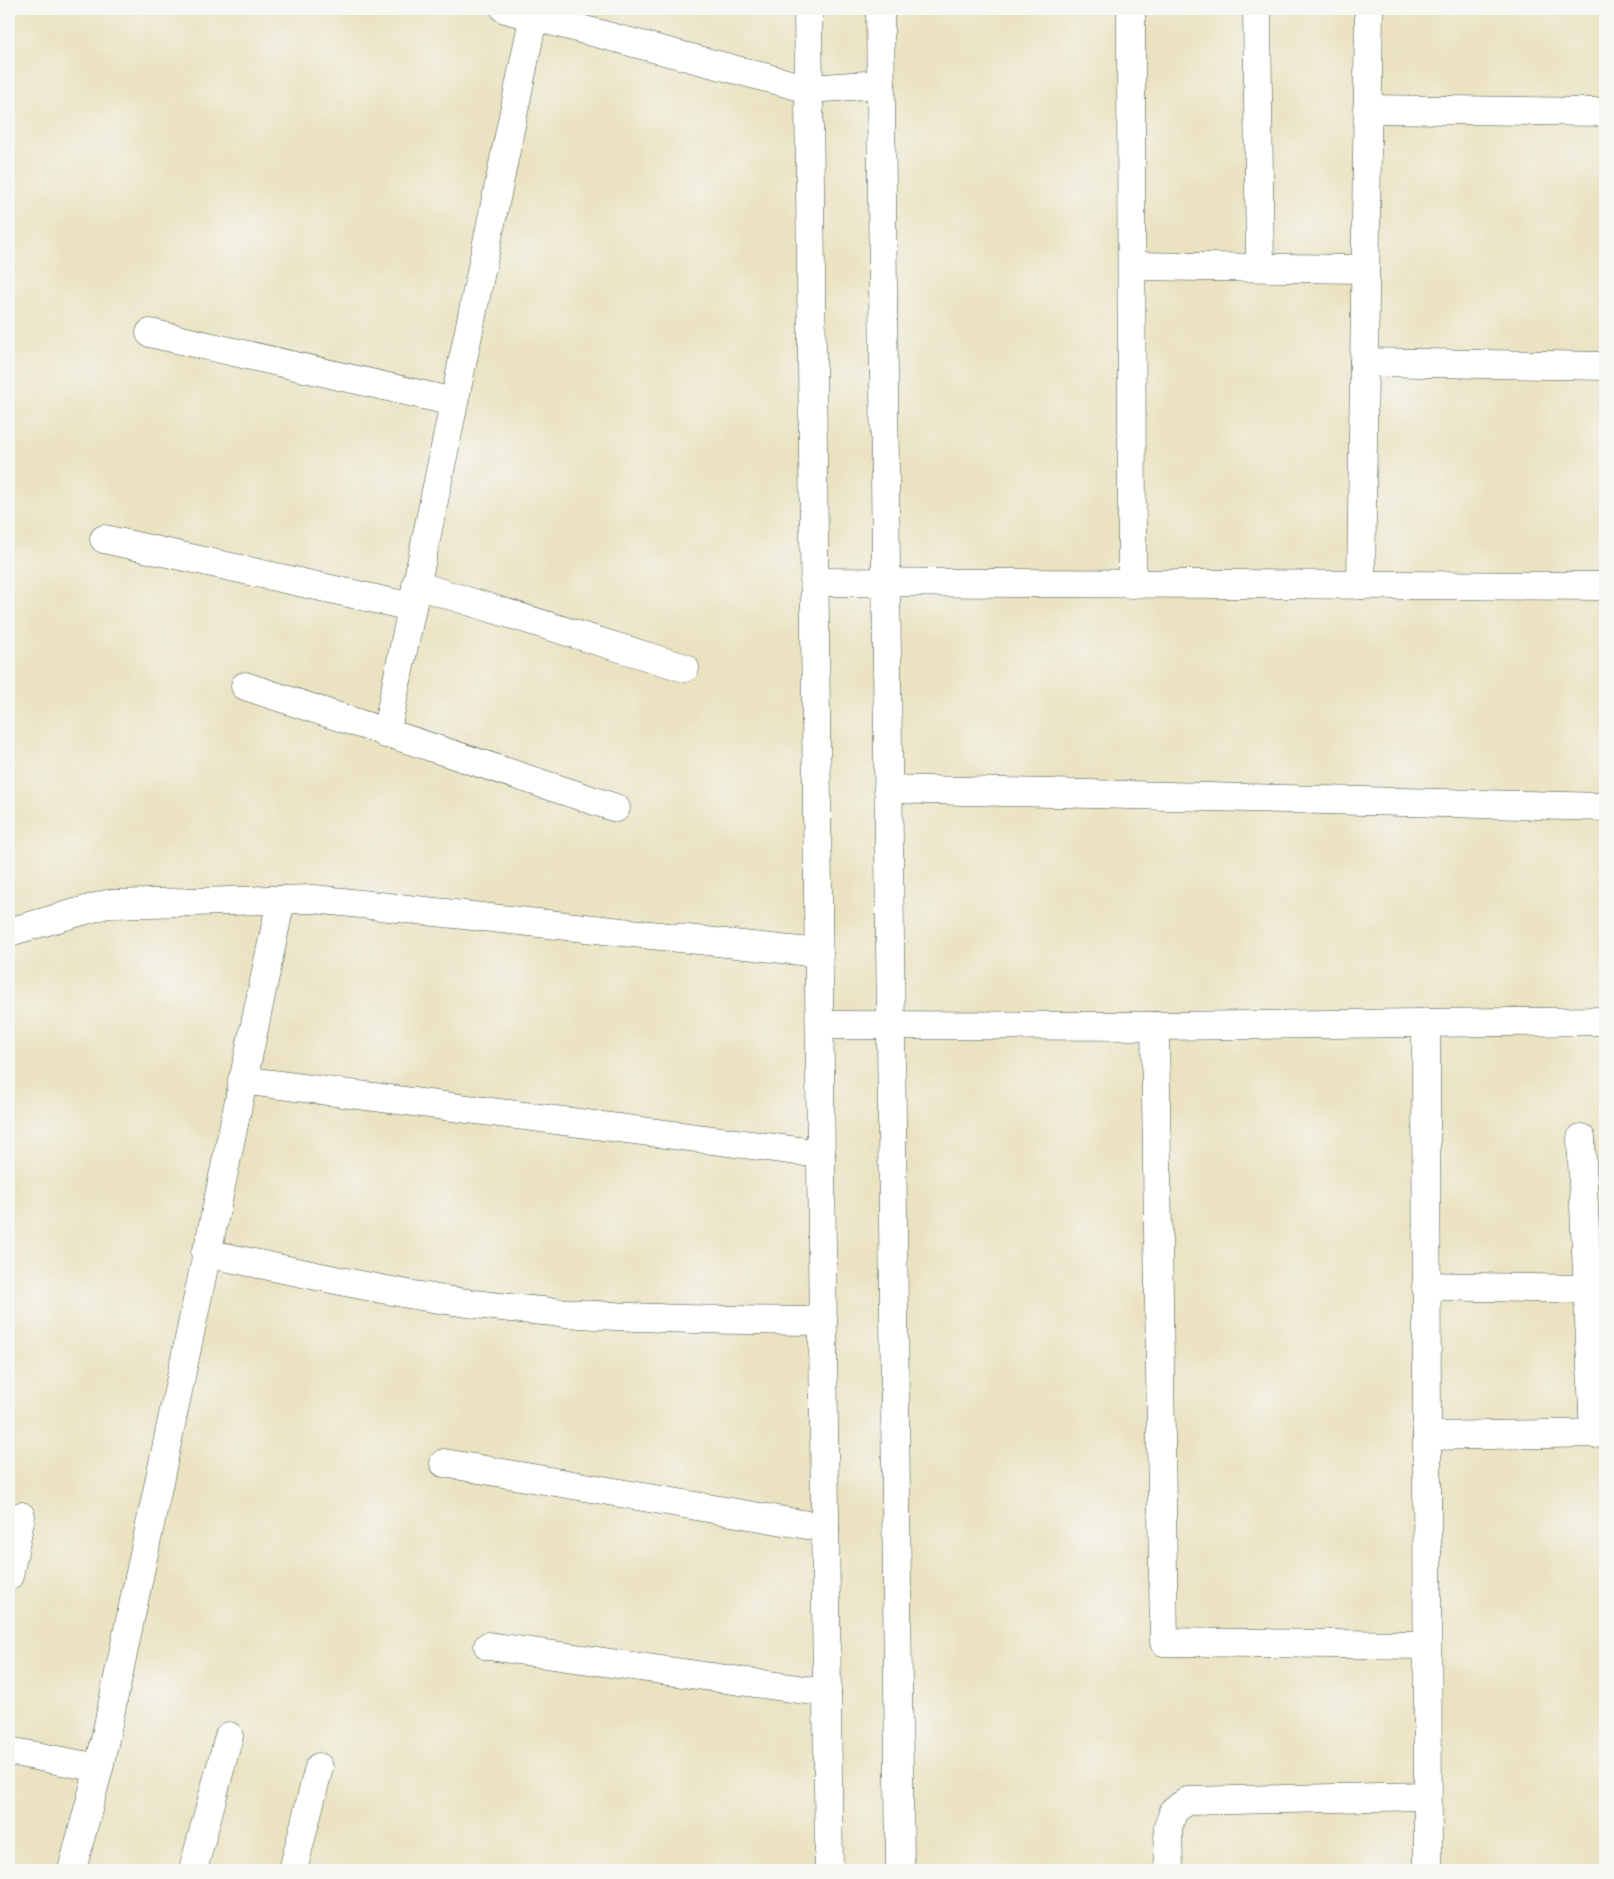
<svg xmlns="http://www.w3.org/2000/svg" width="1614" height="1879" font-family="'Playpen Sans',sans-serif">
	<rect width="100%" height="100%" fill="#f6f6f2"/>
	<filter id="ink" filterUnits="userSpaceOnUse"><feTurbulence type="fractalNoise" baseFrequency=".02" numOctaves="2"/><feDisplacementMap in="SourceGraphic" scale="10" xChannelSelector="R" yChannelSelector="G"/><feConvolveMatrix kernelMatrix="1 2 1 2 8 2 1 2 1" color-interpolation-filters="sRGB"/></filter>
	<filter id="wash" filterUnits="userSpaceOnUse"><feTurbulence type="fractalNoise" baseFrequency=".0096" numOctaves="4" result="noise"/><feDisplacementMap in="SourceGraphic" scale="20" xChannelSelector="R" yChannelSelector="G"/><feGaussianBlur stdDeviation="1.12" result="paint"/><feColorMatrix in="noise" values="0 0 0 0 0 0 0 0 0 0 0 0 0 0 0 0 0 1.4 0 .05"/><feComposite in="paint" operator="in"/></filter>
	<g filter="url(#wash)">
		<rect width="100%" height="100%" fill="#eae2c0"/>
	</g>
	<g filter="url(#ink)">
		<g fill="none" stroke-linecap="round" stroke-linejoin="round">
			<defs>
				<g id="minor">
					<path d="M 505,9 L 809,89 L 881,84"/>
					<path d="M 808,9 L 829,1870"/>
					<path d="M 880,9 L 900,1870"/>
					<path d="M 1131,9 L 1132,584"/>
					<path d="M 1257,9 L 1260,267"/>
					<path d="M 1367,109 L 1605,112"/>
					<path d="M 1132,266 L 1365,269"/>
					<path d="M 150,333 L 454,402"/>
					<path d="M 1364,362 L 1605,366"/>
					<path d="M 104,539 L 412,607"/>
					<path d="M 814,582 L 1605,586"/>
					<path d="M 416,585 L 685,668"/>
					<path d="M 1361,585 L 1369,9"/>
					<path d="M 245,686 L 616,808"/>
					<path d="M 386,734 L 535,9"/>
					<path d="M 888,789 L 1605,807"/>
					<path d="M 9,932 L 107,904 L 314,899 L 819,953"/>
					<path d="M 1426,1022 L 1428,1870"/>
					<path d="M 820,1025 L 1155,1026 L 1605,1021"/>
					<path d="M 1155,1026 L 1164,1642 L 1427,1645"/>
					<path d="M 242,1080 L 821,1154"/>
					<path d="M 1581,1138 L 1594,1434"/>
					<path d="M 205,1253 C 277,1267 348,1284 420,1296 C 553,1318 688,1320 823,1321"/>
					<path d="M 1426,1286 L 1588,1289"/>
					<path d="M 1427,1436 L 1605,1433"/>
					<path d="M 444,1463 L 825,1528"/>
					<path d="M 9,1576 L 21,1516"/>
					<path d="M 488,1646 L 827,1693"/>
					<path d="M 9,1751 L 99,1768"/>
					<path d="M 72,1870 L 99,1768 L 281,900"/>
					<path d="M 193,1870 L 229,1736"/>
					<path d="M 293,1870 L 319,1767"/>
					<path d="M 1169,1870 L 1168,1827 L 1174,1810 L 1188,1801 L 1427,1796"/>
				</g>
			</defs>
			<use href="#minor" stroke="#3d5649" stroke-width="29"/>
			<use href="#minor" stroke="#fff" stroke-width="28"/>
		</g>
	</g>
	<rect width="1614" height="1879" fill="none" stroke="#f6f6f2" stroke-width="30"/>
</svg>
